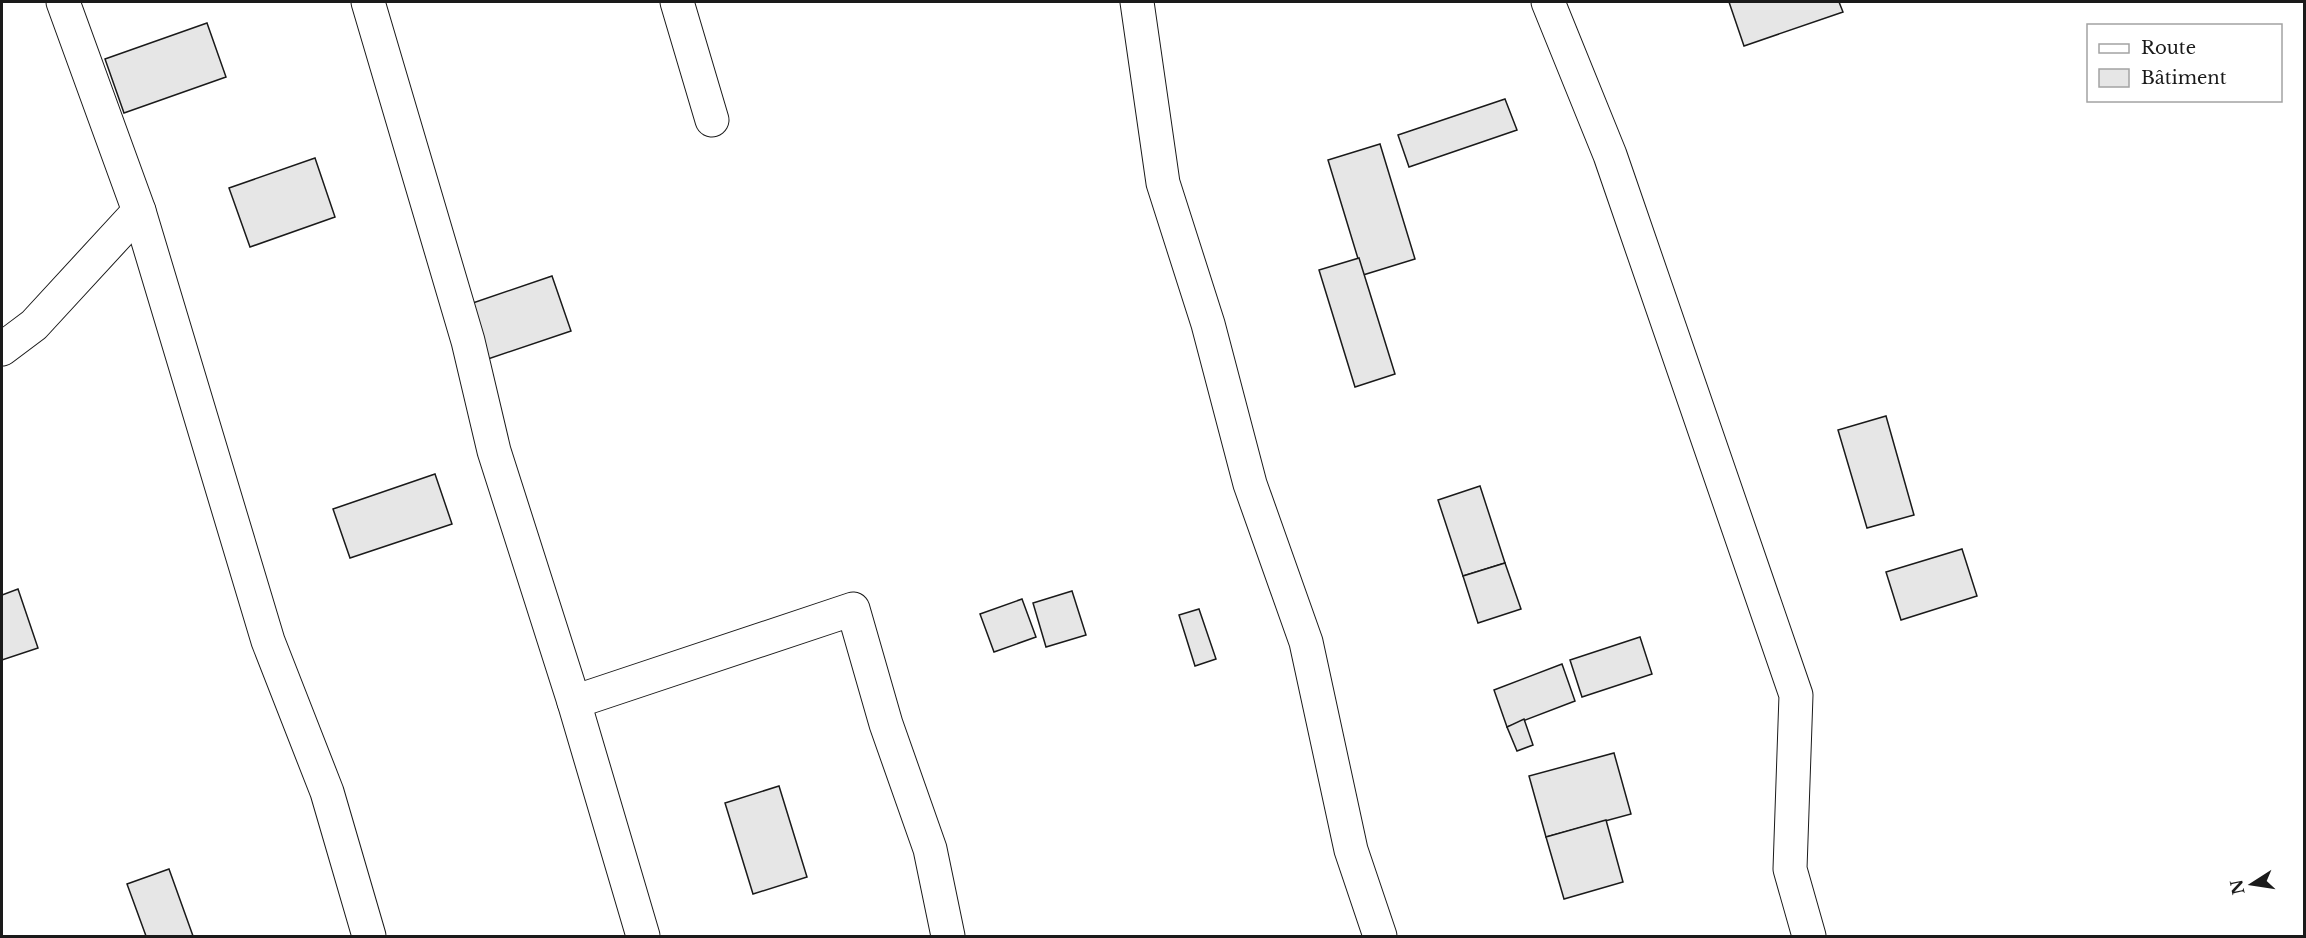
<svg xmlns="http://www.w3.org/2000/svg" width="2306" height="938" font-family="'Libre Baskerville',serif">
	<rect width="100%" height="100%" fill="#fff"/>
	<g fill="#e6e6e6" stroke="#1a1a1a" stroke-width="1.5">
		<path d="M 1729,2 L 1839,2 L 1843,12 L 1744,46 Z"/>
		<path d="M 207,23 L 226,77 L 124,113 L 105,59 Z"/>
		<path d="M 1505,99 L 1517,130 L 1409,167 L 1398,135 Z"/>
		<path d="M 1380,144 L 1415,259 L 1363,275 L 1328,160 Z"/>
		<path d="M 315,158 L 335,217 L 250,247 L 229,188 Z"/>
		<path d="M 1359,258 L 1395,374 L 1355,387 L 1319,270 Z"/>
		<path d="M 552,276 L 571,331 L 482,361 L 464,306 Z"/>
		<path d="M 1886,416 L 1914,515 L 1867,528 L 1838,430 Z"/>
		<path d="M 435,474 L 452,524 L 350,558 L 333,509 Z"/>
		<path d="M 1480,486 L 1505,563 L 1463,576 L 1438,500 Z"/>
		<path d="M 1962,549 L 1977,596 L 1901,620 L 1886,572 Z"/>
		<path d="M 1505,563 L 1521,609 L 1478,623 L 1463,576 Z"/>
		<path d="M 18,589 L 38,648 L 2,660 L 2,595 Z"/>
		<path d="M 1072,591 L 1086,635 L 1046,647 L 1033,603 Z"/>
		<path d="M 1022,599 L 1036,637 L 994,652 L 980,614 Z"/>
		<path d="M 1199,609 L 1216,659 L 1195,666 L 1179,615 Z"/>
		<path d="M 1640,637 L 1652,674 L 1582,697 L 1570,660 Z"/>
		<path d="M 1562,664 L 1575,701 L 1507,727 L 1494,690 Z"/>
		<path d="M 1524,719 L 1533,745 L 1517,751 L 1507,727 Z"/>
		<path d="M 1614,753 L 1631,814 L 1546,837 L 1529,776 Z"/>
		<path d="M 779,786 L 807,877 L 753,894 L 725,803 Z"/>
		<path d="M 1606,820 L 1623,882 L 1564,899 L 1546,837 Z"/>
		<path d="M 169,869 L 193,936 L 146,936 L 127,884 Z"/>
	</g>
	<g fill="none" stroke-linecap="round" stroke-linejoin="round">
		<defs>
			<g id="minor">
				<path d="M 63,2 L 139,211 L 268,641 L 327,792 L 369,936"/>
				<path d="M 368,2 L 468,341 L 494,451 L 574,702 L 643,936"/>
				<path d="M 677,2 L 712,120"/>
				<path d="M 1137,2 L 1163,183 L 1208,324 L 1250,484 L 1306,642 L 1351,850 L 1380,936"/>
				<path d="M 1548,2 L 1610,155 L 1796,695 L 1790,869 L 1809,936"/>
				<path d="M 2,349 L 34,325 L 139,211"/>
				<path d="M 574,702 L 853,609 L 886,724 L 930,849 L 948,936"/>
			</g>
		</defs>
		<use href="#minor" stroke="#1a1a1a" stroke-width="35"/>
		<use href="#minor" stroke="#fff" stroke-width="33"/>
	</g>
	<rect width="2306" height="938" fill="none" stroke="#1a1a1a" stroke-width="6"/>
	<rect x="2087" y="24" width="195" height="78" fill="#ffffff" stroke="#a3a3a3" stroke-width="1.5"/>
	<rect x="2099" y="44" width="30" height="9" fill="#ffffff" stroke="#a3a3a3" stroke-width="1.5"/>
	<text x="2141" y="54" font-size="18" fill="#1a1a1a">Route</text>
	<rect x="2099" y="69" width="30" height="18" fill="#e6e6e6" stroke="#a3a3a3" stroke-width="1.5"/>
	<text x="2141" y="84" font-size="18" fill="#1a1a1a">Bâtiment</text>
	<g transform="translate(2252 884) rotate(258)" stroke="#ffffff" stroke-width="4.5" paint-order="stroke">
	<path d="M0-4.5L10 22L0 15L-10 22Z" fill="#1a1a1a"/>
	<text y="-9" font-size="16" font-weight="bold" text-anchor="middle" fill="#1a1a1a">N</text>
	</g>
</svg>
